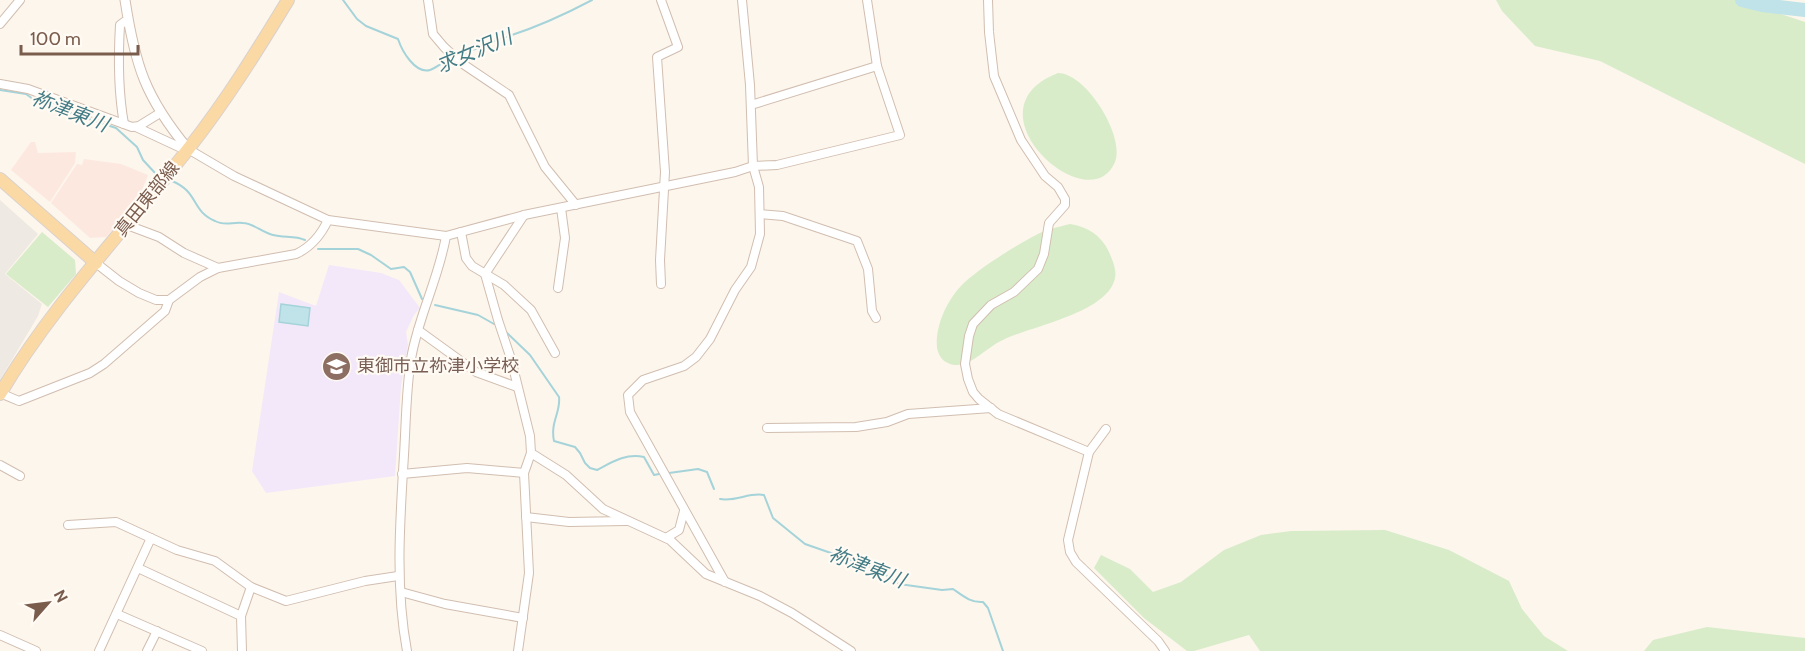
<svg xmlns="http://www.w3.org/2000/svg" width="1805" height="651" font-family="Cabin,'Noto Sans JP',sans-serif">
	<rect width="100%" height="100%" fill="#fdf6ec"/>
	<g fill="#fde8e0">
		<path d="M 31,142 L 35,142 L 38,153 L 76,152 L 75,163 L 50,202 L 11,170 Z"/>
		<path d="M 84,159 L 121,164 L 148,175 L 138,200 L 106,237 L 90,238 L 51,203 L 77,164 L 82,165 Z"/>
	</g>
	<path fill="#efe9e4" d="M 0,200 L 38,234 L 5,274 L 42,304 L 38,316 L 0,380 Z"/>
	<path fill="#f3e8fa" d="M 329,265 L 381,273 L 399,280 L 420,308 L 414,315 L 406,332 L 408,345 L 401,386 L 395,476 L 266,493 L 252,471 L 279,292 L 316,306 Z"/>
	<g fill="#d8ecc9">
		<path d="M 1496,0 L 1757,0 L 1772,11 L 1805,22 L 1805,164 L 1600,61 L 1535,46 L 1502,11 Z"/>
		<path d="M 1058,73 C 1086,73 1125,136 1115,162 C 1090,223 962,110 1058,73 Z"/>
		<path d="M 1070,224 C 1088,227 1101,235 1109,252 C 1112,259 1117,270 1115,278 C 1108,313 1031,326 1003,340 C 988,346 972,366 955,365 C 945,364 939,358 937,348 C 935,327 946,302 961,286 C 975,271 1016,245 1036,235 C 1046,229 1059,227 1070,224 Z"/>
		<path d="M 42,232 L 75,260 L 76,274 L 48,307 L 6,274 Z"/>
		<path d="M 1385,530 L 1449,550 L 1509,581 L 1522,609 L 1544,636 L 1568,651 L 1260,651 L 1249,635 L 1194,651 L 1187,651 L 1144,618 L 1094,568 L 1101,555 L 1130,569 L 1153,592 L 1181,582 L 1224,550 L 1261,535 L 1291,531 Z"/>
		<path d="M 1707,627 L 1805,638 L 1805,651 L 1644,651 L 1653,640 Z"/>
	</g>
	<path fill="#bfe3e8" stroke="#a5d3da" stroke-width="1.5" d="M 281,304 L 310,308 L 308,326 L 279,322 Z"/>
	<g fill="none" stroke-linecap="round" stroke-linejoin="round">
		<g stroke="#a5d3da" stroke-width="2">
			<path d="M 343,0 L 357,19 L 366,26 L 398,39 C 402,51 415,74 430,70 C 438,67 444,61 451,58"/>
			<path d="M 456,55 C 472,52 485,44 500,39 C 532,29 562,16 592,0"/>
			<path d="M 0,90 L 26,94 L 37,102 L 116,128 L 137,147 L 143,160 L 156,174"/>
			<path d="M 172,181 C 199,192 191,211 215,221 C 224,226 232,222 243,223 C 253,223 263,233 273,235 C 284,238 295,235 305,240"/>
			<path d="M 318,249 L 358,249 L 371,255 L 391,269 L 404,267 L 410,272 L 422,299"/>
			<path d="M 435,305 L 478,315 L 494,324"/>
			<path d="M 505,331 L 530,355 L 559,397 C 561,412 550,422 554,441 L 575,447 L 580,453 L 585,463 L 590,468 L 597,470 C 612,462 626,453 644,457 L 654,475 L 659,474"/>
			<path d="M 669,473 L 698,469 L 707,472 L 714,489"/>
			<path d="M 720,499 C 736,502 749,492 764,495 L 773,518 L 805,544 L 877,569 L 899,584 L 942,590 L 953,589 C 963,596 971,603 983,602 L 988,608 L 1003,651"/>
		</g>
		<path stroke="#bfe3e8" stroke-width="14" d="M 1742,0 L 1762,5 L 1805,10"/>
		<defs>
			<g id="minor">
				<path d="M 428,0 L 433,34 L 444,47 L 460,62 L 509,95 L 545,167 L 576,205"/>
				<path d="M 661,0 L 678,47 L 657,57 L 665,172 L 660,260 L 661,284"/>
				<path d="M 988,0 L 989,32 L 994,76 L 1021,140 L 1045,176 L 1058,187 L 1065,199 L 1065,205 L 1049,223 L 1044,254 L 1038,269 L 1014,292 L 991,305 L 973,324 L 969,336 L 965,364 L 968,379 L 973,392 L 979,399 L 998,414 L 1089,452"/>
				<path d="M 0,24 L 20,0"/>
				<path d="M 0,84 L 28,89 L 132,127 L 139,126 L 160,113"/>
				<path d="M 751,105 L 877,66"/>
				<path d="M 124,124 C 118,91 118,59 120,25 L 124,22 L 128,21"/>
				<path d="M 136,127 L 179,147"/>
				<path d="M 188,149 L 234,176 L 328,220 L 446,236 L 524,215 L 735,172 L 753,166 L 777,165 L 900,135 L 877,66 L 867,0"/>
				<path d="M 760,214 L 783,216 L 857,241 L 868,269 L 872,311 L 876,318"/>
				<path d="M 127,225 L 159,237 L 184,253 L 218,268"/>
				<path d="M 461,232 L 466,258 L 472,266 L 504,285 L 531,310 L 555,353"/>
				<path d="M 96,263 L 119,281 L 139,293 L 156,300 L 169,300 L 200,277 L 218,268 L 296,254 C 311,247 321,235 328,220"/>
				<path d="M 558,288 L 565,238 L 561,208"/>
				<path d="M 418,330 L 476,372 L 517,387"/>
				<path d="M 0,393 L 19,401 L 90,373 L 104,364 L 165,311 L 169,300"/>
				<path d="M 767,428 L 856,427 L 887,422 L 908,414 L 991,408"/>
				<path d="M 1106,429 L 1089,452 L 1068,540 L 1070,552 L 1076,562 L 1158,641 L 1165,651"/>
				<path d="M 531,453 L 566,475 L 603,509 L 670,540 L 706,574 L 760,596 L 792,613 L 851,651"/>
				<path d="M 0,465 L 20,476"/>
				<path d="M 402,474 L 467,468 L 524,473"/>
				<path d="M 526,517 L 569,522 L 626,521"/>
				<path d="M 68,525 L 116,522 L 177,550 L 215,561 L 251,587 L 286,601 L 365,581 L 398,576"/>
				<path d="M 666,538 L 679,530 L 684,511"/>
				<path d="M 138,568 L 241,616"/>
				<path d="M 725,582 L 630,412 L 628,395 L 643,380 L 684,366 L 696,357 L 710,339 L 735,290 L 751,267 L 760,234 L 759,187 L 753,166 L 750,85 L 742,0"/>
				<path d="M 401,592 L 445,604 L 523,618"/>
				<path d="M 117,614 L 202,651"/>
				<path d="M 0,635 L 36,651"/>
				<path d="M 99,651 L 151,538"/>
				<path d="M 147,651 L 157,631"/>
				<path d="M 242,651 L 241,616 L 251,587"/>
				<path d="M 407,651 C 395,586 400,520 404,455 C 406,423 406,390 411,359 C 418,317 439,278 446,236"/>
				<path d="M 518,651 L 529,573 L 524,473 L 531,453 L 530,436 L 511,359 L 498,320 L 485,274 L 524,215"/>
			</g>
			<path id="tertiary" d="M 125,0 C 135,65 145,97 188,149"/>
			<g id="primary">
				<path d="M 0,179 L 96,263"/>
				<path d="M 0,394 C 52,305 126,229 189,148 C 226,101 257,51 288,0"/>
			</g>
		</defs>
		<use href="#minor" stroke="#d1beb0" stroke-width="10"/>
		<use href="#tertiary" stroke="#d1beb0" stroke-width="11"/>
		<use href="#primary" stroke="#dad1cd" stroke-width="14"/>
		<use href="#minor" stroke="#fff" stroke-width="8"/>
		<use href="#tertiary" stroke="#fff" stroke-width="9"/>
		<use href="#primary" stroke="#fbd9a5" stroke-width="12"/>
	</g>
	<defs>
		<symbol id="school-disc" viewBox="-11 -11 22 22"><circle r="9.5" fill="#8d6e63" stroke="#fffaf3"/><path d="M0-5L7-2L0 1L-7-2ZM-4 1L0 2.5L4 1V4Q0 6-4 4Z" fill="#fff"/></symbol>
	</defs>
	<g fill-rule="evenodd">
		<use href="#school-disc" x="320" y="350" width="33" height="33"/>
	</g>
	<g text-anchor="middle" stroke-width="4.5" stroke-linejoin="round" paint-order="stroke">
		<g font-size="18" fill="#7a5c4d" stroke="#fffaf3">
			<text transform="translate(147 199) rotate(-51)" y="6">真田東部線</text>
		</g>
		<g font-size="18" fill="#785e54" stroke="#fffaf3" text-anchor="start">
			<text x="357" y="372">東御市立祢津小学校</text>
		</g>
		<g font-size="20" font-style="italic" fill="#437c86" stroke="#fffaf3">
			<text transform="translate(474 51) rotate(-23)" y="7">求女沢川</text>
			<text transform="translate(70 111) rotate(21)" y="7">祢津東川</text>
			<text transform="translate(867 567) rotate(21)" y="7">祢津東川</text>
		</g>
	</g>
	<g transform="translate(48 603) rotate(62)" stroke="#fffaf3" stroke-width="4.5" paint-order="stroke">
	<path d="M0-4.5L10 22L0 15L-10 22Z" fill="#7a5c4d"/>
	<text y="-9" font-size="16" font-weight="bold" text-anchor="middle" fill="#7a5c4d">N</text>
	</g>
	<path d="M21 45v9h117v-9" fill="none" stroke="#7a5c4d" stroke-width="3"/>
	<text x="30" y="45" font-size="18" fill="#7a5c4d" stroke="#fffaf3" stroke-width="4.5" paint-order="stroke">100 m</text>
</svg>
